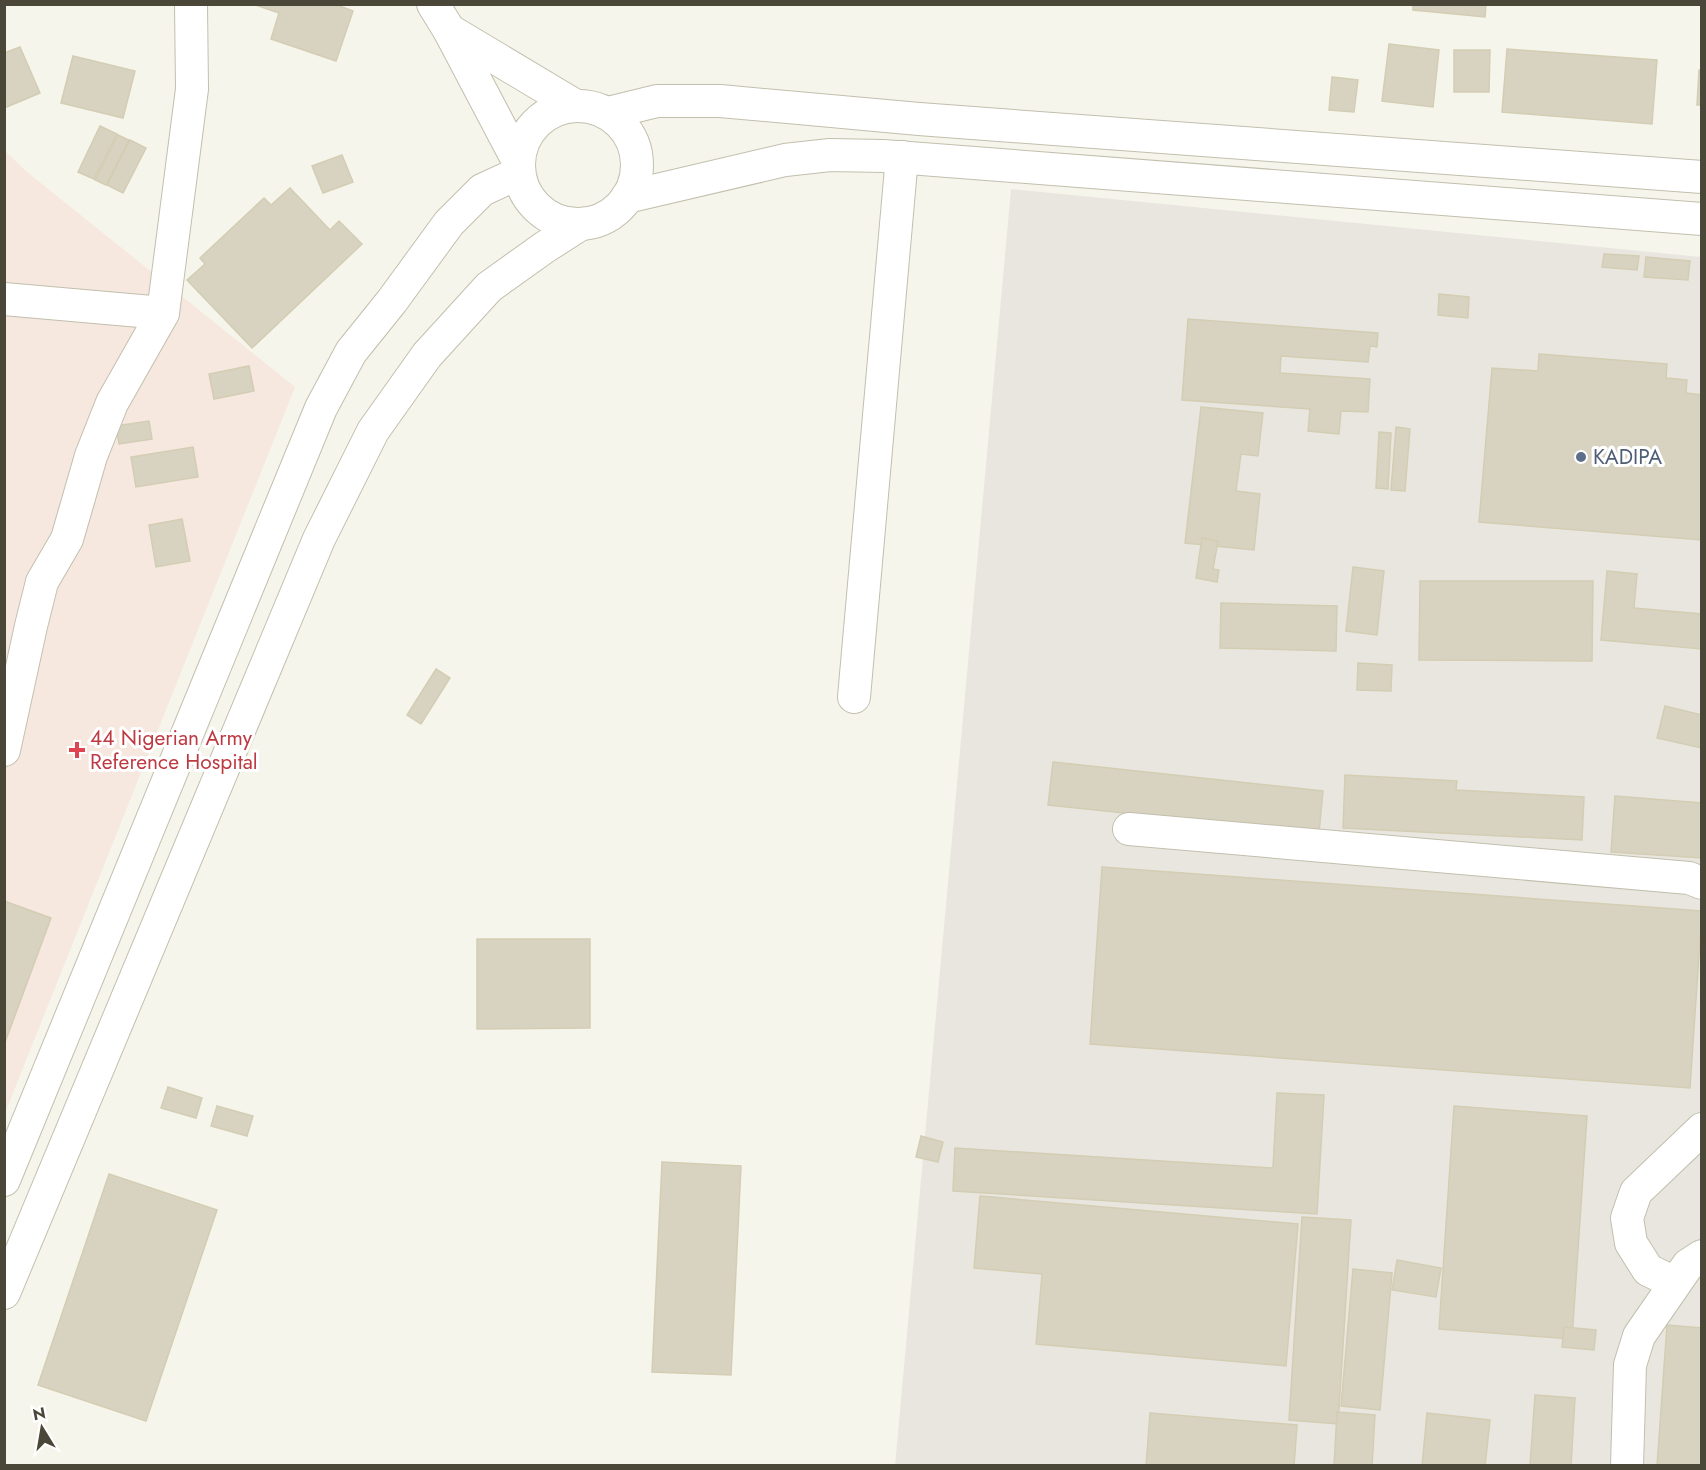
<svg xmlns="http://www.w3.org/2000/svg" width="1706" height="1470" font-family="Jost,sans-serif">
	<rect width="100%" height="100%" fill="#f6f5eb"/>
	<path fill="#e9e6df" d="M 1011,189 L 1701,257 L 1701,1465 L 895,1466 Z"/>
	<path fill="#f6e7df" d="M 5,151 L 27,172 L 295,387 L 5,1113 Z"/>
	<g fill="#d8d3c0" stroke="#d3cdb3" stroke-width="1.5">
		<path d="M 253,4 L 334,4 L 353,11 L 336,61 L 271,39 L 279,13 Z"/>
		<path d="M 1413,4 L 1486,4 L 1485,17 L 1413,10 Z"/>
		<path d="M 1389,44 L 1439,50 L 1433,107 L 1382,101 Z"/>
		<path d="M 20,47 L 40,93 L 4,108 L 4,53 Z"/>
		<path d="M 1507,49 L 1657,60 L 1652,124 L 1502,112 Z"/>
		<path d="M 1454,50 L 1490,50 L 1489,92 L 1454,92 Z"/>
		<path d="M 73,56 L 135,71 L 123,118 L 61,103 Z"/>
		<path d="M 1699,70 L 1702,70 L 1702,105 L 1697,105 Z"/>
		<path d="M 1332,77 L 1358,80 L 1354,112 L 1329,110 Z"/>
		<path d="M 100,126 L 117,134 L 94,179 L 78,172 Z"/>
		<path d="M 118,135 L 129,140 L 106,185 L 95,180 Z"/>
		<path d="M 130,140 L 146,148 L 123,193 L 107,185 Z"/>
		<path d="M 342,155 L 353,182 L 323,193 L 312,166 Z"/>
		<path d="M 290,188 L 330,230 L 339,221 L 362,244 L 252,348 L 187,280 L 205,264 L 200,258 L 264,198 L 271,205 Z"/>
		<path d="M 1604,254 L 1639,256 L 1637,270 L 1602,267 Z"/>
		<path d="M 1646,257 L 1690,261 L 1688,280 L 1644,277 Z"/>
		<path d="M 1439,294 L 1469,297 L 1468,318 L 1438,315 Z"/>
		<path d="M 1188,319 L 1378,333 L 1377,347 L 1370,346 L 1368,362 L 1281,356 L 1280,373 L 1370,379 L 1368,412 L 1341,411 L 1339,434 L 1308,431 L 1310,409 L 1182,400 Z"/>
		<path d="M 1539,354 L 1667,364 L 1666,378 L 1687,380 L 1686,393 L 1702,395 L 1702,540 L 1479,522 L 1492,368 L 1538,371 Z"/>
		<path d="M 249,366 L 254,391 L 214,399 L 209,374 Z"/>
		<path d="M 1201,407 L 1263,413 L 1258,456 L 1241,454 L 1236,491 L 1260,494 L 1254,550 L 1185,543 Z"/>
		<path d="M 149,421 L 152,439 L 119,444 L 116,426 Z"/>
		<path d="M 1396,427 L 1410,429 L 1405,491 L 1391,490 Z"/>
		<path d="M 1379,432 L 1391,433 L 1388,489 L 1376,488 Z"/>
		<path d="M 193,447 L 198,477 L 136,487 L 131,457 Z"/>
		<path d="M 182,519 L 190,561 L 156,567 L 149,525 Z"/>
		<path d="M 1202,538 L 1218,541 L 1213,569 L 1219,570 L 1217,582 L 1196,578 Z"/>
		<path d="M 1353,567 L 1384,571 L 1377,635 L 1346,631 Z"/>
		<path d="M 1607,571 L 1637,574 L 1634,608 L 1702,614 L 1702,649 L 1601,640 Z"/>
		<path d="M 1420,581 L 1593,581 L 1592,661 L 1419,660 Z"/>
		<path d="M 1221,603 L 1337,606 L 1336,651 L 1220,648 Z"/>
		<path d="M 1358,663 L 1392,665 L 1391,691 L 1357,690 Z"/>
		<path d="M 436,669 L 450,678 L 421,724 L 407,715 Z"/>
		<path d="M 1665,706 L 1702,715 L 1702,748 L 1657,738 Z"/>
		<path d="M 1053,762 L 1323,791 L 1319,833 L 1048,805 Z"/>
		<path d="M 1345,775 L 1457,781 L 1456,790 L 1584,797 L 1582,840 L 1343,828 Z"/>
		<path d="M 1615,796 L 1702,803 L 1702,858 L 1611,852 Z"/>
		<path d="M 1102,867 L 1702,911 L 1690,1088 L 1090,1044 Z"/>
		<path d="M 4,901 L 51,918 L 4,1045 Z"/>
		<path d="M 477,939 L 590,939 L 590,1028 L 477,1029 Z"/>
		<path d="M 168,1087 L 202,1098 L 196,1118 L 161,1108 Z"/>
		<path d="M 1277,1093 L 1324,1095 L 1317,1214 L 953,1191 L 955,1148 L 1273,1168 Z"/>
		<path d="M 217,1106 L 253,1116 L 247,1136 L 211,1126 Z"/>
		<path d="M 1454,1106 L 1587,1116 L 1572,1339 L 1439,1329 Z"/>
		<path d="M 921,1136 L 943,1142 L 938,1162 L 916,1157 Z"/>
		<path d="M 662,1162 L 741,1166 L 731,1375 L 652,1372 Z"/>
		<path d="M 109,1174 L 217,1210 L 146,1421 L 38,1385 Z"/>
		<path d="M 980,1196 L 1298,1224 L 1286,1366 L 1036,1344 L 1042,1274 L 974,1268 Z"/>
		<path d="M 1302,1217 L 1351,1220 L 1338,1424 L 1289,1420 Z"/>
		<path d="M 1397,1260 L 1441,1268 L 1436,1297 L 1392,1290 Z"/>
		<path d="M 1353,1269 L 1392,1273 L 1380,1410 L 1341,1406 Z"/>
		<path d="M 1667,1325 L 1702,1328 L 1702,1466 L 1657,1466 Z"/>
		<path d="M 1564,1327 L 1596,1330 L 1594,1350 L 1562,1347 Z"/>
		<path d="M 1535,1395 L 1575,1398 L 1571,1466 L 1530,1466 Z"/>
		<path d="M 1337,1412 L 1375,1415 L 1372,1466 L 1334,1466 Z"/>
		<path d="M 1150,1413 L 1297,1425 L 1294,1466 L 1146,1466 Z"/>
		<path d="M 1427,1413 L 1490,1420 L 1485,1466 L 1422,1466 Z"/>
	</g>
	<g fill="none" stroke-linecap="round" stroke-linejoin="round">
		<defs>
			<g id="minor">
				<path d="M 433,4 L 449,30 L 518,161"/>
				<path d="M 449,30 L 576,106"/>
				<circle cx="578" cy="165" r="59"/>
				<path d="M 608,113 L 657,101 L 720,101 L 919,119 L 1702,177"/>
				<path d="M 627,197 L 785,160 L 830,155 L 883,156 L 1702,219"/>
				<path d="M 4,299 L 163,313"/>
				<path d="M 854,697 L 902,157"/>
				<path d="M 4,750 L 31,626 L 42,582 L 67,539 L 91,456 L 112,403 L 163,313 L 192,89 L 191,4"/>
				<path d="M 1129,829 L 1689,878 L 1702,883"/>
				<path d="M 4,1180 L 321,408 L 351,352 L 392,301 L 449,223 L 482,190 L 519,173"/>
				<path d="M 1675,1283 L 1648,1270 L 1631,1243 L 1627,1218 L 1636,1192 L 1702,1129"/>
				<path d="M 4,1293 L 319,539 L 373,431 L 427,355 L 489,287 L 545,247 L 581,224"/>
				<path d="M 1627,1466 L 1630,1365 L 1639,1336 L 1688,1265 L 1702,1256"/>
			</g>
		</defs>
		<use href="#minor" stroke="#c2bfad" stroke-width="34"/>
		<use href="#minor" stroke="#fff" stroke-width="32"/>
	</g>
	<circle fill="#5c6f8a" stroke="#fff" stroke-width="2" cx="1581" cy="457" r="6"/>
	<path fill="#e0444e" stroke="#fff" stroke-width="2" d="M74 741h6v6h6v6h-6v6h-6v-6h-6v-6h6z"/>
	<g text-anchor="middle" stroke-width="6" stroke-linejoin="round" paint-order="stroke">
		<g font-size="21" fill="#4e5e75" stroke="#fff" text-anchor="start">
			<text x="1593" y="464">KADIPA</text>
		</g>
		<g font-size="21" fill="#be3a42" stroke="#fff" text-anchor="start">
			<text x="90" y="745">44 Nigerian Army<tspan x="90" dy="24">Reference Hospital</tspan></text>
		</g>
	</g>
	<rect width="1706" height="1470" fill="none" stroke="#4b4738" stroke-width="12"/>
	<g transform="translate(42 1428) rotate(349)" stroke="#ffffff" stroke-width="4.5" paint-order="stroke">
	<path d="M0-4.5L10 22L0 15L-10 22Z" fill="#4b4738"/>
	<text y="-9" font-size="16" font-weight="bold" text-anchor="middle" fill="#4b4738">N</text>
	</g>
</svg>
